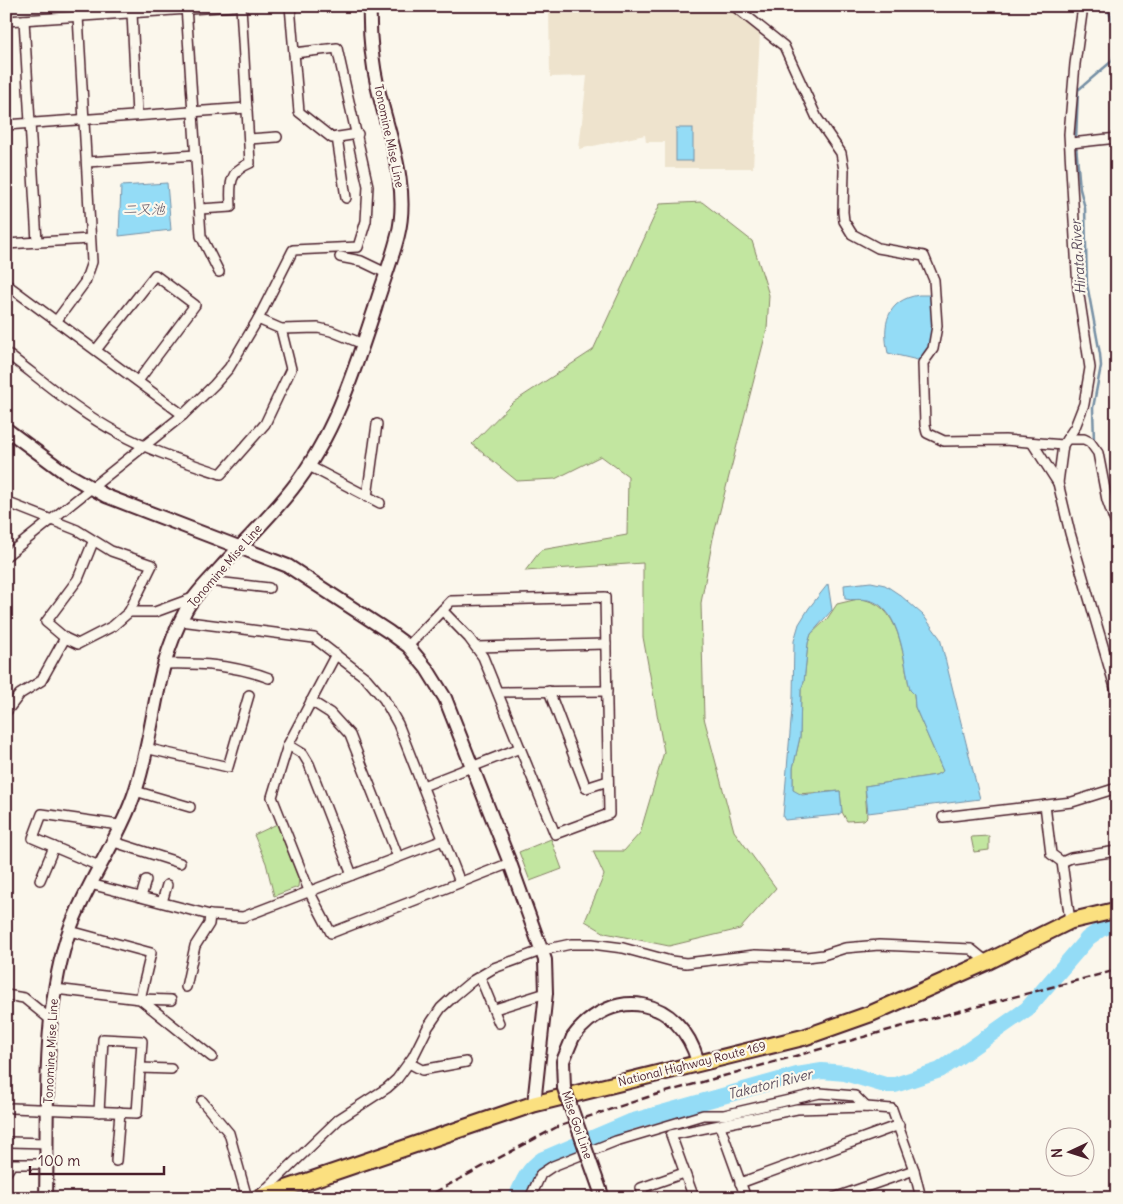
<svg xmlns="http://www.w3.org/2000/svg" width="1123" height="1204" font-family="Delius,'Klee One',sans-serif">
	<rect width="100%" height="100%" fill="#fbf7ec"/>
	<filter id="ink" filterUnits="userSpaceOnUse"><feTurbulence type="fractalNoise" baseFrequency=".02" numOctaves="2"/><feDisplacementMap in="SourceGraphic" scale="10" xChannelSelector="R" yChannelSelector="G"/><feConvolveMatrix kernelMatrix="1 2 1 2 8 2 1 2 1" color-interpolation-filters="sRGB"/></filter>
	<g filter="url(#ink)">
		<path fill="#eee3cd" d="M 549,6 L 726,6 L 733,11 L 760,33 L 753,168 L 665,168 L 665,142 L 646,142 L 645,135 L 579,149 L 587,76 L 550,77 Z"/>
		<g fill="#c2e6a0" stroke="#868266">
			<path d="M 702,202 L 752,241 L 769,295 L 767,329 L 713,538 L 701,603 L 704,718 L 734,831 L 776,888 L 740,929 L 669,946 L 605,933 L 585,921 L 604,875 L 593,851 L 624,851 L 640,833 L 664,752 L 643,637 L 643,563 L 525,571 L 541,550 L 627,535 L 628,476 L 601,456 L 555,479 L 517,481 L 472,444 L 512,403 L 593,350 L 660,204 Z"/>
			<path d="M 858,599 C 902,601 902,657 910,690 L 914,694 L 915,707 L 943,771 L 936,775 L 865,786 L 867,817 L 864,820 L 847,821 L 842,812 L 840,791 L 797,794 L 793,791 L 793,768 L 800,737 L 801,689 L 804,682 L 808,643 L 811,634 L 827,619 L 837,604 Z"/>
			<path d="M 277,824 L 299,879 L 298,887 L 274,896 L 266,863 L 254,835 Z"/>
			<path d="M 989,836 L 989,850 L 974,852 L 971,837 Z"/>
			<path d="M 551,839 L 562,869 L 530,881 L 519,852 Z"/>
		</g>
		<g fill="#94dcf6" stroke="#7690a5">
			<rect x="676" y="128" width="17" height="33"/>
			<path d="M 167,183 L 171,230 L 119,236 L 121,186 Z"/>
			<path d="M 919,295 L 933,295 L 931,345 L 922,361 L 888,353 C 882,325 886,300 919,295 Z"/>
			<path d="M 871,582 L 885,585 L 900,595 L 923,615 L 940,638 L 980,799 L 868,813 L 865,786 L 936,775 L 943,771 L 915,707 L 914,694 L 910,690 C 904,663 901,606 868,600 C 860,598 852,601 845,599 L 844,585 Z"/>
			<path d="M 828,584 L 832,610 L 811,634 L 808,643 L 804,682 L 801,689 L 800,737 L 793,768 L 793,790 L 802,795 L 840,791 L 842,812 L 838,815 L 785,820 L 783,817 L 793,697 L 794,641 L 799,624 L 809,608 Z"/>
		</g>
		<g fill="none" stroke-linecap="round" stroke-linejoin="round">
			<g stroke="#7690a5" stroke-width="2.5">
				<path d="M 1107,6 L 1117,34"/>
				<path d="M 1076,140 L 1078,90 L 1112,61 L 1117,48"/>
				<path d="M 1076,145 L 1080,189 L 1085,208 L 1087,284 L 1100,354 L 1101,366 L 1093,408 L 1094,442"/>
				<path d="M 1113,527 L 1117,537"/>
			</g>
			<path stroke="#94dcf6" stroke-width="16" d="M 516,1198 C 523,1181 528,1169 543,1159 L 630,1122 L 797,1075 L 822,1071 L 845,1073 L 885,1085 L 895,1085 L 940,1070 L 1027,1009 L 1088,938 L 1101,929 L 1117,923"/>
			<defs>
				<g id="street">
					<path d="M 186,6 L 201,236 L 219,272"/>
					<path d="M 290,6 L 299,112 L 332,138 L 358,134"/>
					<path d="M 734,6 L 784,46 L 817,118 L 841,153 L 844,170 L 843,212 L 844,221 L 852,234 L 878,248 L 924,256 L 934,280 L 937,326 L 933,349 L 923,363 L 925,425 L 927,433 L 944,441 L 1005,440 L 1063,445"/>
					<path d="M 1083,6 L 1075,64 L 1069,134 L 1078,289 L 1090,368 L 1084,404 L 1075,427 L 1063,445 L 1058,483 L 1070,533 L 1117,694"/>
					<path d="M 132,13 L 137,115"/>
					<path d="M 24,20 L 37,242"/>
					<path d="M 6,21 L 235,6"/>
					<path d="M 6,125 L 247,108"/>
					<path d="M 337,137 L 346,198"/>
					<path d="M 249,139 L 277,137"/>
					<path d="M 1071,143 L 1117,138"/>
					<path d="M 87,162 L 196,155"/>
					<path d="M 200,209 L 231,207 C 230,185 228,172 250,163 L 241,6"/>
					<path d="M 6,244 L 90,239"/>
					<path d="M 340,257 L 361,261 L 386,273"/>
					<path d="M 6,284 L 183,415"/>
					<path d="M 258,319 L 281,329 L 318,328 L 331,331 L 363,344"/>
					<path d="M 57,320 L 85,282 L 92,262 L 78,16"/>
					<path d="M 96,350 L 155,275 L 195,305 L 138,381"/>
					<path d="M 6,353 C 42,380 78,412 118,433 C 150,451 186,462 221,474 L 265,424 L 291,369 L 281,329"/>
					<path d="M 1067,439 L 1084,439 L 1090,442 L 1098,453 L 1107,500 L 1117,527"/>
					<path d="M 1033,444 L 1058,483"/>
					<path d="M 309,466 L 380,503"/>
					<path d="M 367,497 L 377,424"/>
					<path d="M 6,502 L 77,530 L 111,551 L 152,565 L 129,612 L 155,612 L 193,598"/>
					<path d="M 93,542 L 78,579 L 46,622 L 65,638 L 78,644 L 113,626 L 129,612"/>
					<path d="M 6,556 L 183,415 L 214,385 L 229,368 L 258,319 L 293,250 L 358,247 L 366,221 L 368,186 L 337,48 L 294,53"/>
					<path d="M 208,581 L 269,588"/>
					<path d="M 181,621 L 314,638 L 366,678 L 384,699 L 398,724 L 460,882"/>
					<path d="M 408,646 L 451,601 L 605,597 L 609,814 L 555,834 L 483,657 L 469,638 L 442,610"/>
					<path d="M 477,647 L 606,644"/>
					<path d="M 336,654 L 288,745 L 272,797 L 310,893 L 331,933 L 510,863"/>
					<path d="M 163,664 C 200,663 234,665 269,678"/>
					<path d="M 549,691 L 586,788 L 608,781"/>
					<path d="M 499,692 L 607,691"/>
					<path d="M 311,701 L 330,713 L 350,735 L 398,857"/>
					<path d="M 6,712 L 20,694 L 41,681 L 65,638"/>
					<path d="M 288,745 L 303,754 L 309,764 L 352,875"/>
					<path d="M 145,748 L 228,767 L 249,695"/>
					<path d="M 423,786 L 520,748"/>
					<path d="M 135,791 L 190,807"/>
					<path d="M 1045,805 L 1051,854 L 1062,862 L 1071,858 L 1117,851"/>
					<path d="M 943,817 L 1072,802 L 1117,788"/>
					<path d="M 111,841 L 180,863"/>
					<path d="M 1062,862 L 1070,921"/>
					<path d="M 99,866 L 33,838 L 42,814 L 119,825"/>
					<path d="M 40,880 L 54,847"/>
					<path d="M 90,884 L 210,915 L 243,917 L 443,840"/>
					<path d="M 141,897 L 146,880"/>
					<path d="M 162,902 L 167,885"/>
					<path d="M 70,931 L 151,953 L 140,999 L 171,1000"/>
					<path d="M 480,977 L 499,1023"/>
					<path d="M 186,987 L 195,946 L 209,924 L 210,915"/>
					<path d="M 55,989 L 140,999 L 212,1057"/>
					<path d="M 6,995 L 24,998 L 51,1020"/>
					<path d="M 495,1009 L 546,993"/>
					<path d="M 409,1063 L 422,1070 L 466,1062"/>
					<path d="M 140,1068 L 171,1069"/>
					<path d="M 202,1101 L 229,1133 L 247,1198"/>
					<path d="M 12,1108 L 137,1113 L 142,1041 L 103,1039 L 99,1112"/>
					<path d="M 720,1126 L 746,1198"/>
					<path d="M 10,1142 L 47,1143"/>
					<path d="M 116,1161 L 120,1112"/>
					<path d="M 6,1173 L 12,1164 L 47,1164"/>
					<path d="M 740,1183 L 899,1125"/>
					<path d="M 261,1194 L 339,1119 L 387,1088 L 397,1079 L 413,1057 L 428,1027 L 441,1008 L 454,996 L 472,981 L 494,968 L 543,950 L 571,944 L 592,944 L 623,948 L 671,961 L 686,963 L 755,955 L 807,957 L 823,955 L 845,948 L 879,945 L 971,949 L 987,962"/>
					<path d="M 530,1198 L 541,1174 L 553,1166 L 616,1141 L 703,1115 L 724,1115 L 820,1093 L 855,1096 L 866,1107"/>
					<path d="M 644,1198 L 641,1188 L 684,1173"/>
					<path d="M 694,1198 L 671,1135 L 797,1109 L 866,1107 L 892,1109 L 914,1170 L 921,1198"/>
					<path d="M 834,1198 L 914,1170"/>
				</g>
				<g id="secondary">
					<path d="M 6,429 L 64,472 L 106,496 L 288,566 L 389,632 L 408,646 L 427,669 L 445,698 L 510,863 L 545,960 L 546,993 L 534,1104"/>
					<path d="M 573,1037 C 613,984 680,997 698,1062"/>
					<path d="M 46,1198 C 48,1112 41,1011 70,929 C 87,882 121,836 136,789 C 156,727 153,671 186,610 C 195,593 210,580 223,565 C 246,540 271,516 292,489 C 334,436 354,372 375,308 C 382,284 392,260 398,235 C 410,187 389,136 378,89 C 372,62 369,34 370,6"/>
				</g>
				<path id="highway" d="M 258,1198 L 534,1104 L 805,1037 L 870,1014 L 987,962 L 1070,921 L 1117,910"/>
			</defs>
			<use href="#street" stroke="#4a1f2b" stroke-width="12"/>
			<use href="#secondary" stroke="#4a1f2b" stroke-width="16"/>
			<use href="#highway" stroke="#4a1f2b" stroke-width="19"/>
			<use href="#street" stroke="#fbf7ec" stroke-width="9"/>
			<use href="#secondary" stroke="#fbf7ec" stroke-width="12"/>
			<use href="#highway" stroke="#fbe080" stroke-width="15"/>
			<path stroke="#4a1f2b" stroke-width="2.5" stroke-dasharray="8 4" stroke-linecap="butt" d="M 424,1198 L 557,1127 L 648,1097 L 914,1023 L 1117,970"/>
			<defs>
				<path id="secondary-bridge" d="M 573,1037 L 563,1061 L 564,1088 L 603,1198"/>
			</defs>
			<use href="#secondary-bridge" stroke="#4a1f2b" stroke-width="16" stroke-linecap="butt"/>
			<use href="#secondary-bridge" stroke="#fbf7ec" stroke-width="12"/>
		</g>
	</g>
	<g text-anchor="middle" stroke-width="4.5" stroke-linejoin="round" paint-order="stroke">
		<g font-size="12" fill="#4a1f2b" stroke="#fbf7ec">
			<text transform="translate(389 136) rotate(78)" y="4">Tonomine Mise Line</text>
			<text transform="translate(225 566) rotate(-49)" y="4">Tonomine Mise Line</text>
			<text transform="translate(51 1051) rotate(-87)" y="4">Tonomine Mise Line</text>
			<text transform="translate(692 1064) rotate(-14)" y="4">National Highway Route 169</text>
			<text transform="translate(577 1125) rotate(71)" y="4">Mise Goi Line</text>
		</g>
		<g font-size="14" font-style="italic" fill="#5c4e5e" stroke="#fbf7ec">
			<text x="144" y="214">二又池</text>
			<text transform="translate(1078 257) rotate(-94)" y="5">Hirata River</text>
			<text transform="translate(770 1084) rotate(-14)" y="5">Takatori River</text>
		</g>
	</g>
	<rect width="1123" height="1204" fill="none" stroke="#fbf7ec" stroke-width="25"/>
	<rect x="12" y="12" width="1098" height="1179" fill="none" stroke="#4a1f2b" stroke-width="2" filter="url(#ink)"/>
	<g transform="translate(1070 1152) rotate(266)"><circle r="24" fill="#fbf7ec" stroke="#b4a19f"/>
	<path d="M0-4L9 19L0 12L-9 19Z" fill="#4a1f2b"/>
	<text y="-8" font-size="14" font-weight="bold" text-anchor="middle" fill="#4a1f2b">N</text>
	</g>
	<path d="M30 1166v8h134v-8" fill="none" stroke="#4a1f2b" stroke-width="2.5"/>
	<text x="38" y="1166" font-size="15" fill="#4a1f2b" stroke="#fbf7ec" stroke-width="4" paint-order="stroke">100 m</text>
</svg>
